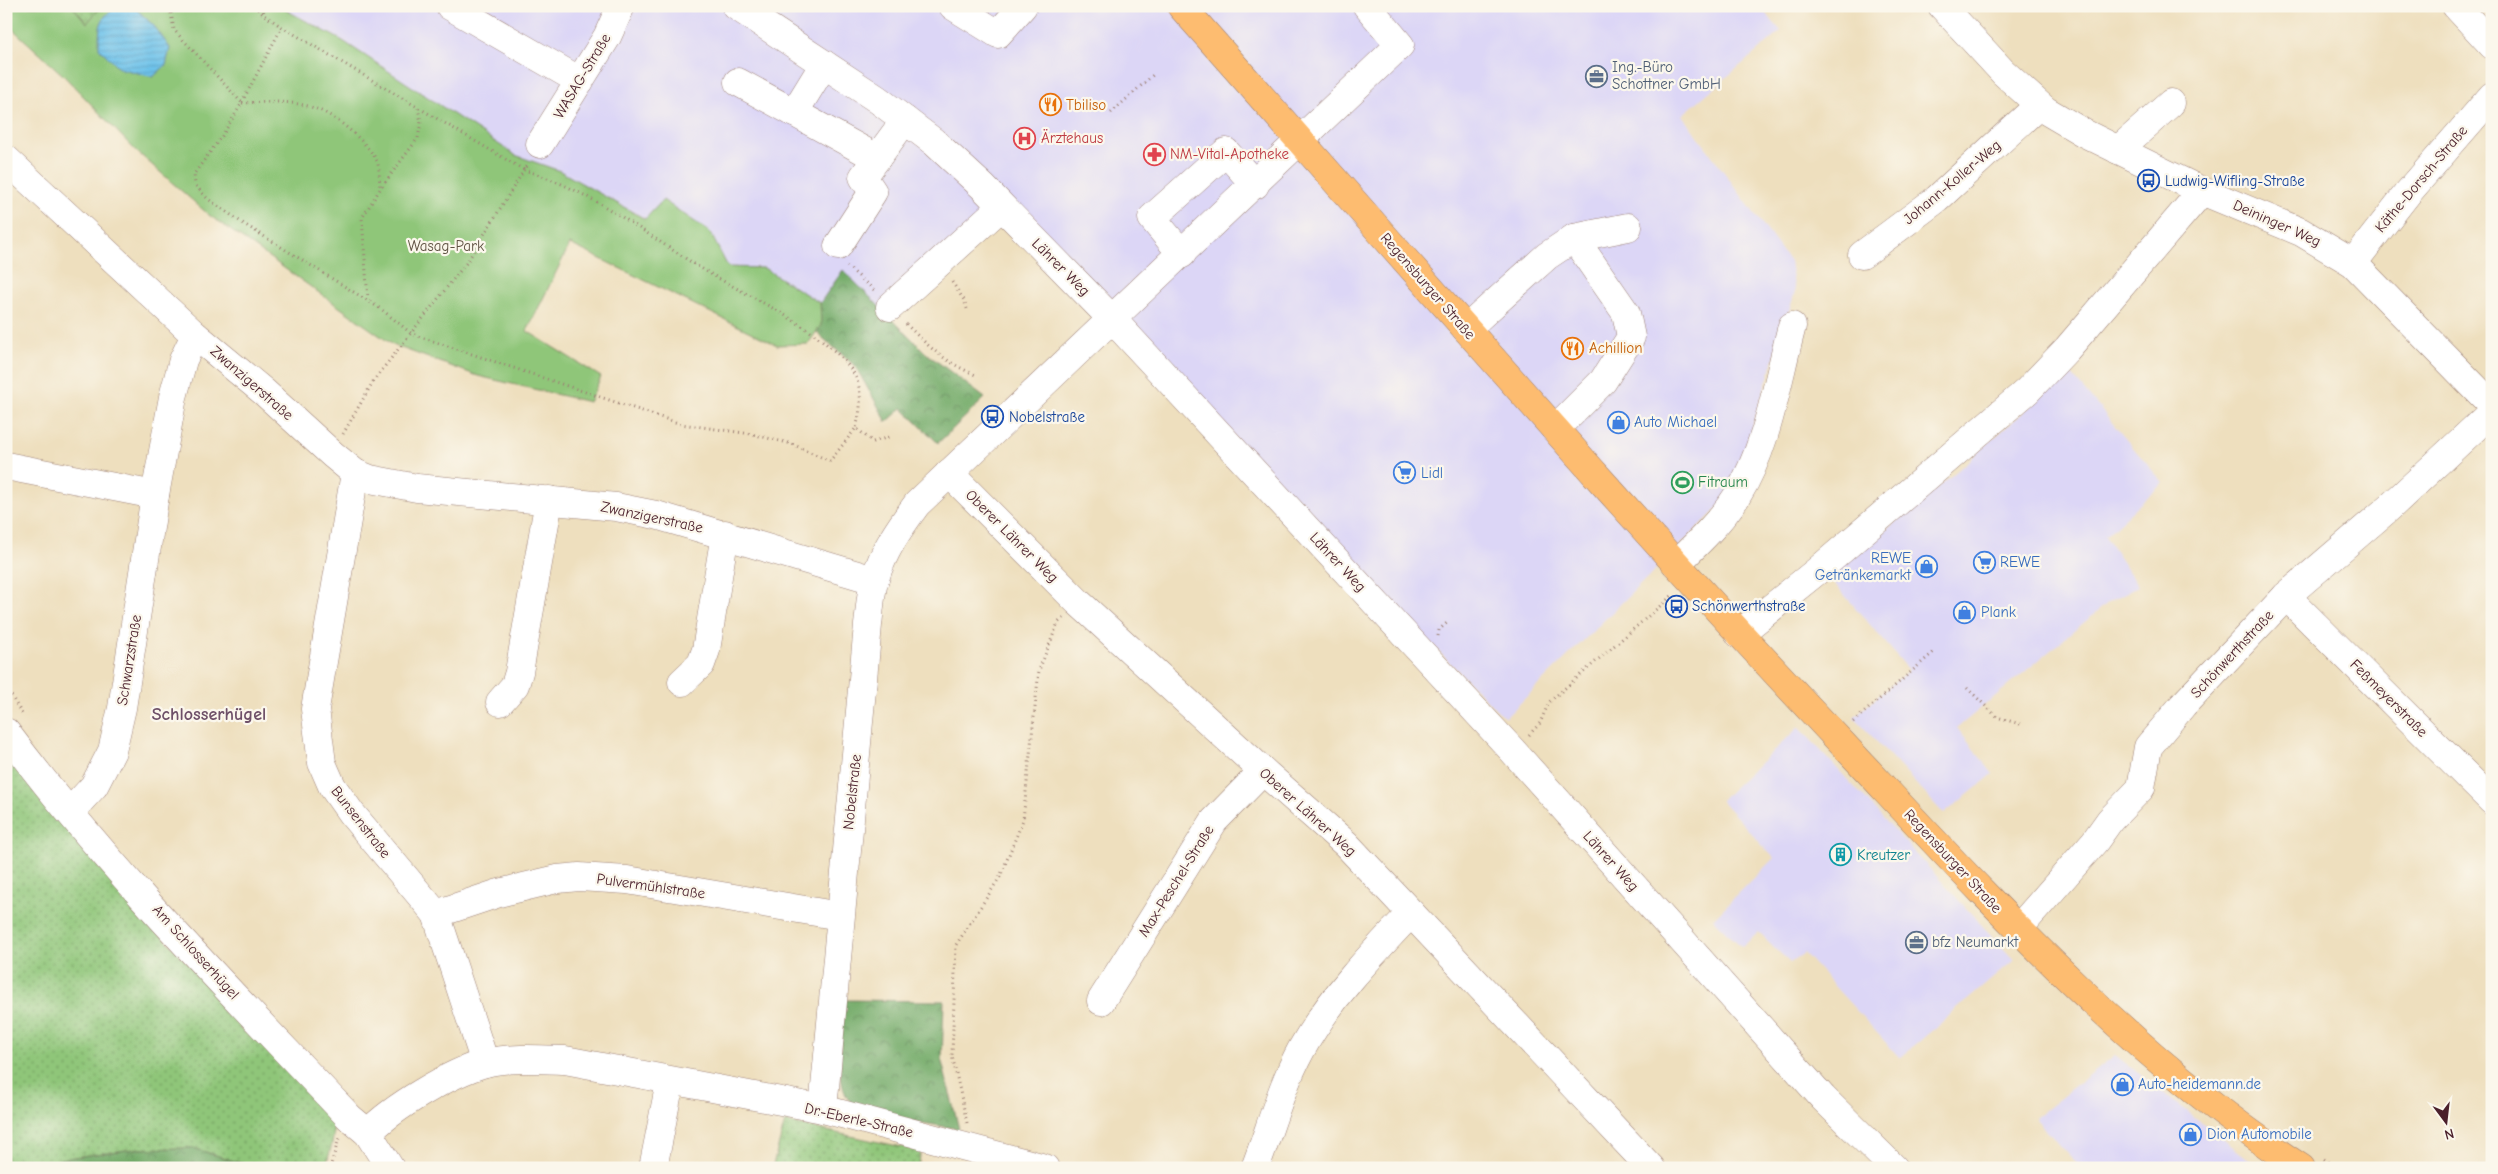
<svg xmlns="http://www.w3.org/2000/svg" width="2498" height="1174" font-family="'Comic Neue',sans-serif">
	<defs>
		<pattern id="grass-dots" width="8" height="8" patternUnits="userSpaceOnUse" patternTransform="scale(1.25)"><rect width="8" height="8" fill="#8fc679"/><path d="M2 2h.1M6 6h.1" fill="none" stroke="#77a063" stroke-width="1.8" stroke-linecap="round"/></pattern>
		<pattern id="forest-crowns" width="20" height="18" patternUnits="userSpaceOnUse" patternTransform="scale(1.25)"><rect width="20" height="18" fill="#73ab69"/><path d="M2 6a3 3 0 1 1 6 0M12 15a3 3 0 1 1 6 0" fill="none" stroke="#608b57"/></pattern>
		<pattern id="water-rules" width="6" height="5" patternUnits="userSpaceOnUse" patternTransform="scale(1.25)"><rect width="6" height="5" fill="#6dc2ea"/><path d="M0 2.5h6" fill="none" stroke="#60a6c9"/></pattern>
	</defs>
	<rect width="100%" height="100%" fill="#fbf7ec"/>
	<filter id="ink" filterUnits="userSpaceOnUse"><feTurbulence type="fractalNoise" baseFrequency=".02" numOctaves="2"/><feDisplacementMap in="SourceGraphic" scale="10" xChannelSelector="R" yChannelSelector="G"/><feConvolveMatrix kernelMatrix="1 2 1 2 8 2 1 2 1" color-interpolation-filters="sRGB"/></filter>
	<filter id="wash" filterUnits="userSpaceOnUse"><feTurbulence type="fractalNoise" baseFrequency=".0096" numOctaves="4" result="noise"/><feDisplacementMap in="SourceGraphic" scale="20" xChannelSelector="R" yChannelSelector="G"/><feGaussianBlur stdDeviation="1.12" result="paint"/><feColorMatrix in="noise" values="0 0 0 0 0 0 0 0 0 0 0 0 0 0 0 0 0 1.4 0 .05"/><feComposite in="paint" operator="in"/></filter>
	<g filter="url(#wash)">
		<rect width="100%" height="100%" fill="#eedfbe"/>
		<g fill="#dcd6f6">
			<path d="M 284,6 L 1759,6 L 1781,31 L 1682,115 L 1790,262 L 1795,292 L 1730,496 L 1505,718 L 1439,652 L 1005,199 L 882,311 L 843,271 L 820,303 L 764,268 L 728,267 L 710,232 L 663,201 L 646,219 L 560,171 L 515,155 L 343,41 L 284,9 Z"/>
			<path d="M 2069,372 L 2163,483 L 2105,536 L 2138,586 L 2110,601 L 1957,728 L 1993,774 L 1944,814 L 1854,717 L 1909,670 L 1829,577 L 1950,477 Z"/>
			<path d="M 1799,727 L 2014,960 L 1900,1058 L 1804,953 L 1790,963 L 1759,932 L 1742,947 L 1713,919 L 1774,858 L 1721,800 Z"/>
			<path d="M 2115,1055 L 2260,1168 L 2081,1168 L 2035,1118 Z"/>
		</g>
		<g fill="url(#grass-dots)" stroke="#6c7252">
			<path d="M 72,6 L 102,6 L 87,23 Z"/>
			<path d="M 6,752 C 42,804 85,850 127,897 C 193,970 260,1040 327,1111 C 340,1131 330,1146 326,1168 L 256,1168 L 193,1148 L 134,1149 L 60,1159 L 57,1168 L 6,1168 Z"/>
			<path d="M 785,1122 L 921,1151 L 918,1168 L 772,1168 Z"/>
		</g>
		<g fill="url(#forest-crowns)" stroke="#5e654a">
			<path d="M 843,270 L 926,353 L 985,398 L 938,443 L 902,408 L 887,422 L 855,366 L 816,332 L 821,325 L 820,303 Z"/>
			<path d="M 845,1000 L 944,1001 L 942,1062 L 959,1129 L 868,1114 C 861,1110 851,1105 847,1097 C 834,1074 843,1026 845,1000 Z"/>
			<path d="M 193,1148 L 256,1168 L 57,1168 L 60,1159 L 134,1149 Z"/>
		</g>
		<path fill="#8fc679" stroke="#6c7252" d="M 6,6 L 72,6 L 87,23 L 102,6 L 123,6 L 110,10 L 155,27 L 133,6 L 284,6 L 284,9 L 343,41 L 515,155 L 560,171 L 645,219 L 663,200 L 710,232 L 728,267 L 764,268 L 820,303 L 821,325 L 808,344 L 777,345 L 570,244 L 527,331 L 601,377 L 589,402 L 478,376 L 393,345 L 209,215 L 135,150 L 63,75 L 6,23 Z"/>
		<path fill="url(#water-rules)" stroke="#5c708a" d="M 123,6 L 133,6 L 155,27 L 170,48 L 166,65 L 153,77 L 119,68 L 99,48 C 99,26 99,13 123,6 Z"/>
	</g>
	<g filter="url(#ink)">
		<g fill="none" stroke-linecap="round" stroke-linejoin="round">
			<defs>
				<g id="minor">
					<path d="M 450,6 L 580,81"/>
					<path d="M 736,6 L 877,99 L 934,142 L 983,187 L 1113,320 L 1512,750 L 1823,1098 L 1894,1168"/>
					<path d="M 953,6 L 998,34 L 1023,6"/>
					<path d="M 1942,6 L 2003,72 L 2045,110 L 2084,133 L 2202,191 L 2301,232 L 2353,263 L 2492,405"/>
					<path d="M 2456,6 L 2492,45"/>
					<path d="M 738,82 L 877,158"/>
					<path d="M 794,113 L 824,64"/>
					<path d="M 540,144 L 607,37 L 621,6"/>
					<path d="M 2118,150 L 2171,103"/>
					<path d="M 6,159 L 195,335 L 264,392 L 332,454 L 355,473 L 370,479 L 417,488 L 616,507 L 656,515 L 874,580"/>
					<path d="M 838,246 L 873,192 L 863,177 L 905,120"/>
					<path d="M 1182,254 L 1152,218 L 1226,152 L 1255,185"/>
					<path d="M 1862,255 L 1937,199 L 2038,106"/>
					<path d="M 2353,263 L 2407,194 L 2492,96"/>
					<path d="M 890,307 L 1001,207"/>
					<path d="M 1466,329 L 1547,256 L 1574,238 L 1628,227"/>
					<path d="M 1555,429 L 1603,381 L 1631,337 L 1626,313 L 1574,238"/>
					<path d="M 6,466 L 155,495"/>
					<path d="M 355,473 L 315,709 L 322,763 L 332,786 L 351,813 L 436,914 L 485,1063"/>
					<path d="M 949,473 L 1078,602 L 1263,771 L 1346,844 L 1651,1168"/>
					<path d="M 1676,564 C 1698,543 1721,521 1737,496 C 1768,446 1777,382 1792,326"/>
					<path d="M 2286,596 L 2492,801"/>
					<path d="M 1739,634 L 1817,571 L 2027,391 L 2067,349 L 2202,191"/>
					<path d="M 682,682 L 701,664 L 706,650 L 725,534"/>
					<path d="M 500,702 L 515,685 L 519,672 L 549,500"/>
					<path d="M 6,732 C 109,870 232,993 350,1118 L 368,1133 L 390,1168"/>
					<path d="M 70,812 L 94,786 L 112,751 L 122,708 L 155,495 L 173,397 L 183,360 L 195,335"/>
					<path d="M 436,914 L 499,893 L 557,879 L 579,877 L 627,880 L 840,916"/>
					<path d="M 2018,929 L 2095,841 L 2110,820 L 2141,788 L 2148,747 L 2183,705 L 2286,596 L 2390,507 L 2492,412"/>
					<path d="M 1101,1001 L 1214,821 L 1263,771"/>
					<path d="M 823,1109 L 868,625 C 870,610 870,593 875,579 C 883,551 900,527 917,504 L 1400,45 L 1367,6"/>
					<path d="M 368,1133 C 393,1107 450,1073 485,1063 C 511,1057 539,1059 565,1060 L 823,1109 L 1045,1168"/>
					<path d="M 653,1168 L 670,1082"/>
					<path d="M 1255,1168 C 1270,1129 1281,1087 1301,1050 C 1330,998 1370,956 1411,913"/>
				</g>
				<path id="major" d="M 1181,6 C 1404,257 1623,512 1854,756 C 1993,904 2130,1056 2301,1168"/>
			</defs>
			<use href="#minor" stroke="#9c7f74" stroke-width="29"/>
			<use href="#major" stroke="#9c7f74" stroke-width="29"/>
			<g stroke="#9c7f74" stroke-width="3" stroke-dasharray="1 4" stroke-linecap="butt">
				<path d="M 164,6 L 171,13 L 174,30 L 242,103 L 222,136 L 194,174 L 195,185 L 208,199 L 244,224 L 381,309 L 412,334 L 681,424 L 751,434 L 792,444 L 830,461 L 856,428 L 873,442 L 892,436"/>
				<path d="M 254,6 L 263,14"/>
				<path d="M 263,6 L 264,15 L 282,27 L 524,170 L 528,163"/>
				<path d="M 242,102 L 282,27"/>
				<path d="M 242,103 C 289,101 315,99 352,132 C 361,140 372,151 377,161 C 380,169 379,180 380,188"/>
				<path d="M 1111,113 L 1154,74"/>
				<path d="M 847,266 L 874,290"/>
				<path d="M 952,282 L 964,300 L 968,312"/>
				<path d="M 368,300 L 362,218 L 380,189 L 418,138 L 421,122 L 418,108"/>
				<path d="M 906,324 C 931,349 945,362 978,376"/>
				<path d="M 343,434 L 374,380 L 467,262 L 524,170 C 592,190 649,237 709,273 C 752,298 815,326 847,364 C 864,383 862,406 856,428"/>
				<path d="M 1438,636 L 1439,630 L 1449,621"/>
				<path d="M 6,687 L 22,714"/>
				<path d="M 1967,688 L 1997,717 L 2023,725"/>
				<path d="M 1853,722 L 1934,652"/>
				<path d="M 1529,735 L 1540,723 L 1549,702 L 1674,594"/>
				<path d="M 967,1123 L 952,1055 L 956,945 L 1000,877 L 1023,820 L 1039,670 L 1058,623 L 1063,618"/>
				<path d="M 2323,1159 L 2337,1168"/>
				<path d="M 330,1168 L 339,1138"/>
				<path d="M 925,1168 L 926,1160"/>
			</g>
			<use href="#minor" stroke="#fff" stroke-width="28"/>
			<use href="#major" stroke="#fdbc6f" stroke-width="28"/>
		</g>
	</g>
	<defs>
		<symbol id="office-ring" viewBox="-11 -11 22 22"><circle r="9.5" fill="#fbf7ec" stroke="#5c6f8a" stroke-width="1.5"/><path d="M-6-3h4V-5.5h4V-3h4V5H-6ZM-1-4.5V-3h2v-1.5ZM-6 0V1H6V0Z" fill="#5c6f8a"/></symbol>
		<symbol id="restaurant-ring" viewBox="-11 -11 22 22"><circle r="9.5" fill="#fbf7ec" stroke="#e8710a" stroke-width="1.5"/><path d="M-5-6h1v4h1v-4h1v4h1v-4h1v5L-1.5 .5V6h-2V.5L-5-1ZM5-6V6H3V1.5H1.5Q1.5-4 5-6Z" fill="#e8710a"/></symbol>
		<symbol id="hospital-ring" viewBox="-11 -11 22 22"><circle r="9.5" fill="#fbf7ec" stroke="#e0444e" stroke-width="1.5"/><path d="M-5-5h3v3.5h4V-5h3V5h-3V1.5h-4V5h-3Z" fill="#e0444e"/></symbol>
		<symbol id="pharmacy-ring" viewBox="-11 -11 22 22"><circle r="9.5" fill="#fbf7ec" stroke="#e0444e" stroke-width="1.5"/><path d="M-2-6h4v4h4v4h-4v4h-4v-4h-4v-4h4Z" fill="#e0444e"/></symbol>
		<symbol id="bus-ring" viewBox="-11 -11 22 22"><circle r="9.5" fill="#fbf7ec" stroke="#1a4fb4" stroke-width="1.5"/><path d="M-5-6H5V4H4V6H2V4H-2V6H-4V4H-5ZM-3.5-4V0h7V-4ZM-3.5 1.2v1.5H-2V1.2ZM2 1.2v1.5H3.5V1.2Z" fill="#1a4fb4"/></symbol>
		<symbol id="shop-ring" viewBox="-11 -11 22 22"><circle r="9.5" fill="#fbf7ec" stroke="#3f7fe0" stroke-width="1.5"/><path d="M-5-2.5h2.3a2.7 3.5 0 0 1 5.4 0H5L5.5 6h-11ZM-1.5-2.5h3a1.5 2.3 0 0 0-3 0Z" fill="#3f7fe0"/></symbol>
		<symbol id="supermarket-ring" viewBox="-11 -11 22 22"><circle r="9.5" fill="#fbf7ec" stroke="#3f7fe0" stroke-width="1.5"/><path d="M-6-5.5h2.5l.6 2H6L4.5 2H-2.5L-4.4-4H-6ZM-1.5 3.2a1.3 1.3 0 1 0 .1 0ZM3 3.2a1.3 1.3 0 1 0 .1 0Z" fill="#3f7fe0"/></symbol>
		<symbol id="stadium-ring" viewBox="-11 -11 22 22"><circle r="9.5" fill="#fbf7ec" stroke="#2e9e5b" stroke-width="1.5"/><path d="M0-5a6.5 5 0 1 0 0 10a6.5 5 0 1 0 0-10ZM-3.5-1.8h7v3.6h-7Z" fill="#2e9e5b"/></symbol>
		<symbol id="building-ring" viewBox="-11 -11 22 22"><circle r="9.5" fill="#fbf7ec" stroke="#0f9aa8" stroke-width="1.5"/><path d="M-4-6H4V6H1V3H-1V6H-4ZM-2.5-4.3h1.7v1.8h-1.7ZM.8-4.3h1.7v1.8H.8ZM-2.5-1h1.7V.8h-1.7ZM.8-1h1.7V.8H.8Z" fill="#0f9aa8"/></symbol>
	</defs>
	<g fill-rule="evenodd">
		<use href="#office-ring" x="1584" y="64" width="25" height="25"/>
		<use href="#restaurant-ring" x="1038" y="92" width="25" height="25"/>
		<use href="#hospital-ring" x="1012" y="126" width="25" height="25"/>
		<use href="#pharmacy-ring" x="1142" y="142" width="25" height="25"/>
		<use href="#bus-ring" x="2136" y="168" width="25" height="25"/>
		<use href="#restaurant-ring" x="1560" y="336" width="25" height="25"/>
		<use href="#bus-ring" x="980" y="404" width="25" height="25"/>
		<use href="#shop-ring" x="1606" y="410" width="25" height="25"/>
		<use href="#supermarket-ring" x="1392" y="460" width="25" height="25"/>
		<use href="#stadium-ring" x="1670" y="470" width="25" height="25"/>
		<use href="#supermarket-ring" x="1972" y="550" width="25" height="25"/>
		<use href="#shop-ring" x="1914" y="554" width="25" height="25"/>
		<use href="#bus-ring" x="1664" y="594" width="25" height="25"/>
		<use href="#shop-ring" x="1952" y="600" width="25" height="25"/>
		<use href="#building-ring" x="1828" y="842" width="25" height="25"/>
		<use href="#office-ring" x="1904" y="930" width="25" height="25"/>
		<use href="#shop-ring" x="2110" y="1072" width="25" height="25"/>
		<use href="#shop-ring" x="2178" y="1122" width="25" height="25"/>
	</g>
	<g text-anchor="middle" stroke-width="4.5" stroke-linejoin="round" paint-order="stroke">
		<g font-size="15" fill="#4e5e75" stroke="#fbf7ec" text-anchor="start">
			<text x="1612" y="72">Ing.-Büro<tspan x="1612" dy="17">Schottner GmbH</tspan></text>
			<text x="1932" y="947">bfz Neumarkt</text>
		</g>
		<g font-size="15" fill="#4a1f2b" stroke="#fbf7ec">
			<text transform="translate(582 76) rotate(-59)" y="5">WASAG-Straße</text>
			<text transform="translate(2421 179) rotate(-50)" y="5">Käthe-Dorsch-Straße</text>
			<text transform="translate(1952 182) rotate(-40)" y="5">Johann-Koller-Weg</text>
			<text transform="translate(2277 223) rotate(24)" y="5">Deininger Weg</text>
			<text transform="translate(1061 267) rotate(45)" y="5">Lährer Weg</text>
			<text transform="translate(1428 286) rotate(49)" y="5">Regensburger Straße</text>
			<text transform="translate(252 383) rotate(41)" y="5">Zwanzigerstraße</text>
			<text transform="translate(652 517) rotate(12)" y="5">Zwanzigerstraße</text>
			<text transform="translate(1012 536) rotate(45)" y="5">Oberer Lährer Weg</text>
			<text transform="translate(1338 562) rotate(47)" y="5">Lährer Weg</text>
			<text transform="translate(2232 654) rotate(-47)" y="5">Schönwerthstraße</text>
			<text transform="translate(129 660) rotate(-81)" y="5">Schwarzstraße</text>
			<text transform="translate(2389 698) rotate(45)" y="5">Feßmeyerstraße</text>
			<text transform="translate(852 792) rotate(-84)" y="5">Nobelstraße</text>
			<text transform="translate(1308 812) rotate(42)" y="5">Oberer Lährer Weg</text>
			<text transform="translate(361 822) rotate(52)" y="5">Bunsenstraße</text>
			<text transform="translate(1611 861) rotate(48)" y="5">Lährer Weg</text>
			<text transform="translate(1953 861) rotate(47)" y="5">Regensburger Straße</text>
			<text transform="translate(1176 881) rotate(-58)" y="5">Max-Peschel-Straße</text>
			<text transform="translate(651 886) rotate(8)" y="5">Pulvermühlstraße</text>
			<text transform="translate(196 952) rotate(48)" y="5">Am Schlosserhügel</text>
			<text transform="translate(859 1120) rotate(13)" y="5">Dr.-Eberle-Straße</text>
		</g>
		<g font-size="15" fill="#c56008" stroke="#fbf7ec" text-anchor="start">
			<text x="1066" y="110">Tbiliso</text>
			<text x="1589" y="353">Achillion</text>
		</g>
		<g font-size="15" fill="#be3a42" stroke="#fbf7ec" text-anchor="start">
			<text x="1041" y="143">Ärztehaus</text>
			<text x="1170" y="159">NM-Vital-Apotheke</text>
		</g>
		<g font-size="15" fill="#164399" stroke="#fbf7ec" text-anchor="start">
			<text x="2165" y="186">Ludwig-Wifling-Straße</text>
			<text x="1009" y="422">Nobelstraße</text>
			<text x="1692" y="611">Schönwerthstraße</text>
		</g>
		<g font-size="15" fill="#5f5142" stroke="#fbf7ec">
			<text x="446" y="251">Wasag-Park</text>
		</g>
		<g font-size="15" fill="#366cbe" stroke="#fbf7ec" text-anchor="start">
			<text x="1634" y="427">Auto Michael</text>
			<text x="1421" y="478">Lidl</text>
			<text x="1911" y="563" text-anchor="end">REWE<tspan x="1911" dy="17">Getränkemarkt</tspan></text>
			<text x="2000" y="567">REWE</text>
			<text x="1981" y="617">Plank</text>
			<text x="2138" y="1089">Auto-heidemann.de</text>
			<text x="2207" y="1139">Dion Automobile</text>
		</g>
		<g font-size="15" fill="#27864d" stroke="#fbf7ec" text-anchor="start">
			<text x="1698" y="487">Fitraum</text>
		</g>
		<g font-size="15" fill="#0d838f" stroke="#fbf7ec" text-anchor="start">
			<text x="1857" y="860">Kreutzer</text>
		</g>
		<g font-size="18" font-weight="bold" fill="#6e5068" stroke="#fbf7ec">
			<text x="209" y="720">Schlosserhügel</text>
		</g>
	</g>
	<rect width="2498" height="1174" fill="none" stroke="#fbf7ec" stroke-width="25"/>
	<g transform="translate(2446 1122) rotate(165)" stroke="#fbf7ec" stroke-width="4" paint-order="stroke">
	<path d="M0-4L9 19L0 12L-9 19Z" fill="#4a1f2b"/>
	<text y="-8" font-size="14" font-weight="bold" text-anchor="middle" fill="#4a1f2b">N</text>
	</g>
</svg>
